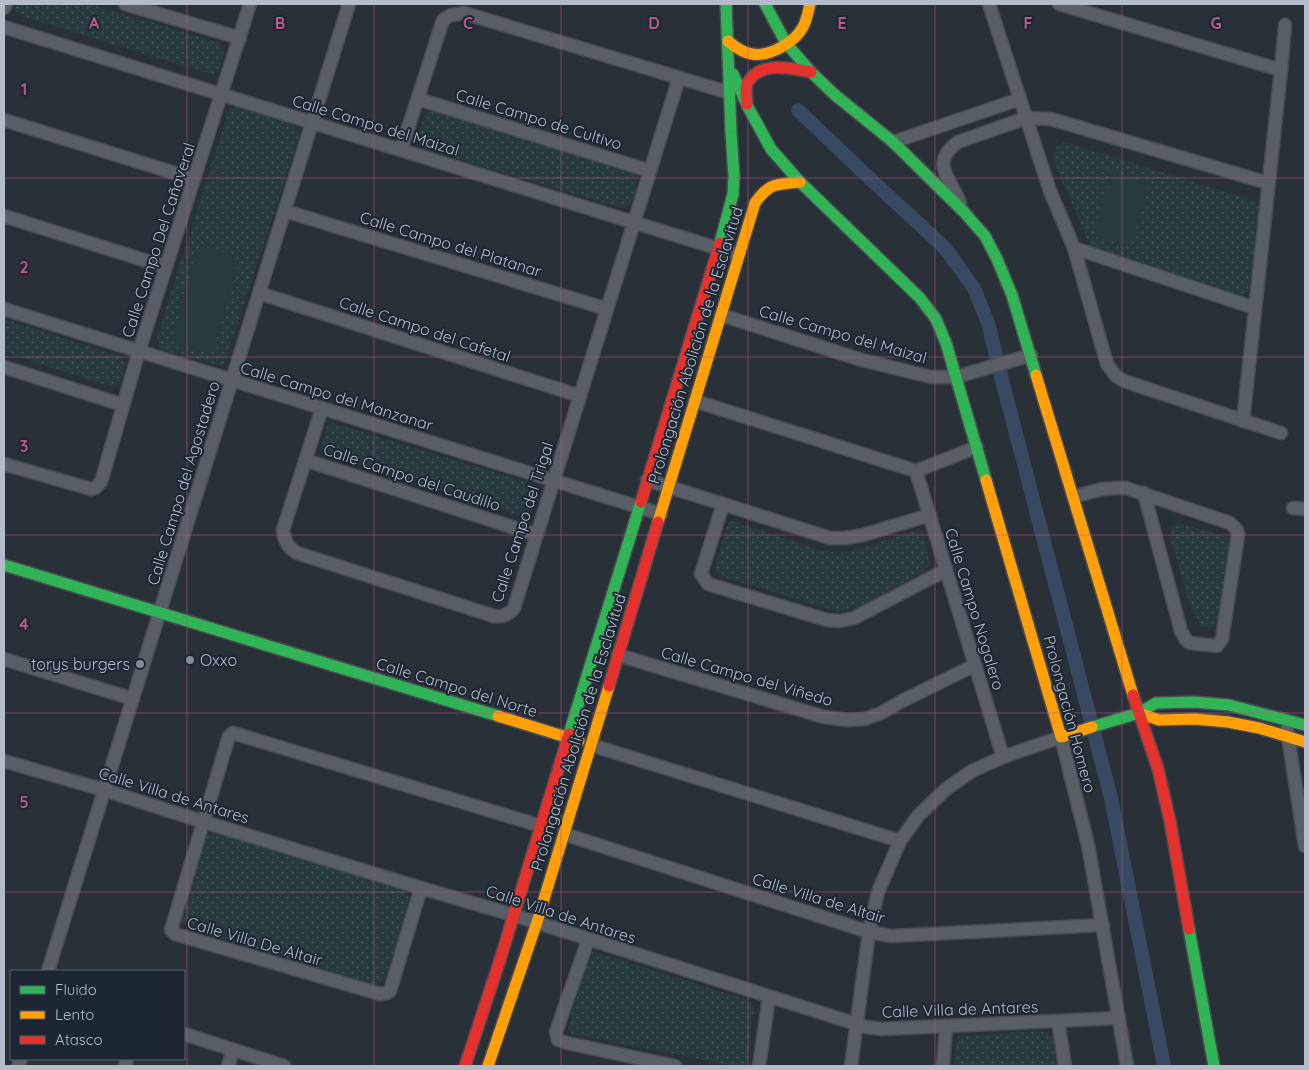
<svg xmlns="http://www.w3.org/2000/svg" width="1309" height="1070" font-family="Quicksand,sans-serif">
	<defs>
		<pattern id="green-dots" width="8" height="8" patternUnits="userSpaceOnUse" patternTransform="scale(1.25)"><rect width="8" height="8" fill="#273a3e"/><path d="M2 2h.1M6 6h.1" fill="none" stroke="#445559" stroke-width="1.8" stroke-linecap="round"/></pattern>
	</defs>
	<rect width="100%" height="100%" fill="#2a3038"/>
	<g fill="url(#green-dots)">
		<path d="M 17,4 L 90,4 L 220,43 L 224,50 L 218,72 L 210,74 L 18,15 L 15,9 Z"/>
		<path d="M 236,107 L 294,125 L 298,130 L 299,137 L 226,359 L 222,365 L 216,365 L 160,349 L 157,343 L 157,337 L 228,113 L 231,108 Z"/>
		<path d="M 430,110 L 439,111 L 628,171 L 637,175 C 638,187 635,205 621,208 L 425,149 L 419,144 C 419,133 421,117 430,110 Z"/>
		<path d="M 1065,142 L 1255,201 L 1260,207 L 1249,290 L 1242,296 L 1090,245 L 1058,172 L 1053,154 L 1058,146 Z"/>
		<path d="M 4,319 L 123,357 L 125,364 L 119,384 L 111,387 L 4,352 Z"/>
		<path d="M 332,423 L 531,483 L 535,489 L 529,513 L 521,516 L 328,455 L 321,448 L 327,426 Z"/>
		<path d="M 733,521 L 822,551 L 839,553 L 856,550 L 917,530 L 923,533 L 930,564 L 925,571 L 852,610 L 838,612 L 720,576 L 714,570 L 728,523 Z"/>
		<path d="M 1179,523 L 1227,537 L 1229,545 L 1220,620 L 1215,627 L 1201,627 L 1190,605 L 1170,536 L 1172,527 Z"/>
		<path d="M 212,833 L 220,833 L 405,891 L 409,897 L 407,908 L 387,975 L 378,986 L 366,986 L 188,928 L 182,921 L 182,904 L 204,839 Z"/>
		<path d="M 595,952 L 748,1000 L 754,1007 L 747,1066 L 735,1066 L 572,1034 L 568,1029 L 570,1020 L 589,953 Z"/>
		<path d="M 1040,1031 L 1048,1033 L 1054,1039 L 1059,1066 L 954,1066 L 956,1045 L 959,1036 Z"/>
	</g>
	<g fill="#273a3e">
		<path d="M 1112,172 L 1149,184 L 1131,245 L 1093,235 Z"/>
		<path d="M 206,247 L 234,256 L 238,265 L 213,350 L 204,352 L 177,345 L 173,335 L 197,252 Z"/>
	</g>
	<g fill="none" stroke-linecap="round" stroke-linejoin="round">
		<path stroke="#384963" stroke-width="14" d="M 798,110 L 866,175 L 944,247 L 974,288 L 988,323 L 1003,384 L 1111,798 L 1164,1066"/>
		<defs>
			<g id="street">
				<path d="M 125,4 L 240,38"/>
				<path d="M 989,4 L 1050,191 L 1074,248 L 1107,364 L 1116,376 L 1124,381 L 1281,433"/>
				<path d="M 1059,4 L 1281,70"/>
				<path d="M 4,8 L 6,4"/>
				<path d="M 4,27 L 739,255"/>
				<path d="M 418,99 L 650,171"/>
				<path d="M 4,120 L 194,179"/>
				<path d="M 893,142 L 1020,99"/>
				<path d="M 401,150 L 443,20 L 451,15 L 464,13 L 730,93"/>
				<path d="M 960,203 C 951,179 929,163 958,142 L 1026,118 L 1051,119 L 1268,183"/>
				<path d="M 285,211 L 607,309"/>
				<path d="M 4,216 L 166,267"/>
				<path d="M 1074,248 L 1255,308"/>
				<path d="M 259,293 L 580,396"/>
				<path d="M 4,309 L 661,514"/>
				<path d="M 721,315 L 862,360 L 931,377 L 956,377 L 1031,355"/>
				<path d="M 4,367 L 123,405"/>
				<path d="M 695,401 L 916,471 L 977,447"/>
				<path d="M 322,408 L 283,530 C 284,541 288,548 297,553 L 494,616 C 502,617 509,615 514,608 L 679,78"/>
				<path d="M 1243,421 L 1281,70 L 1285,25"/>
				<path d="M 305,460 L 537,535"/>
				<path d="M 4,464 L 91,489 L 95,488 L 101,482 L 139,351 L 250,4"/>
				<path d="M 916,471 L 1003,757"/>
				<path d="M 647,480 L 830,538 L 846,538 L 863,535 L 930,515"/>
				<path d="M 1073,497 L 1102,489 L 1117,488 L 1126,488 L 1230,523 L 1237,530 L 1238,535 L 1222,639 L 1217,646 L 1190,643 L 1186,640 L 1181,631 L 1144,493"/>
				<path d="M 723,504 L 701,574 L 708,584 L 827,620 L 840,621 L 854,618 L 946,570"/>
				<path d="M 1293,508 L 1305,509"/>
				<path d="M 618,655 L 824,717 L 848,720 L 865,719 L 881,713 L 902,701 L 975,665"/>
				<path d="M 4,659 L 133,699"/>
				<path d="M 1287,730 L 1305,846"/>
				<path d="M 591,745 L 900,841"/>
				<path d="M 4,761 L 104,790 L 204,822 L 421,888 L 513,915 L 866,1027 L 882,1029 L 1119,1018"/>
				<path d="M 564,834 L 869,932 L 891,936 L 1103,925"/>
				<path d="M 421,888 L 390,991 L 387,993 L 380,994 L 175,934 L 171,930 L 229,736 L 233,733 L 541,826"/>
				<path d="M 588,940 L 556,1032 L 558,1040 L 567,1043 L 675,1066"/>
				<path d="M 48,971 L 349,4"/>
				<path d="M 1058,1021 L 1065,1066"/>
				<path d="M 184,1034 L 284,1066"/>
				<path d="M 18,1066 L 21,1059"/>
				<path d="M 125,1066 L 127,1059"/>
				<path d="M 228,1066 L 233,1050"/>
				<path d="M 759,1066 L 769,997"/>
				<path d="M 851,1066 L 869,932 L 878,892 L 900,841 L 918,816 L 946,789 L 972,771 L 1003,757 L 1061,737 L 1088,845 L 1127,1066"/>
				<path d="M 943,1066 L 946,1026"/>
			</g>
			<g id="fast">
				<path d="M 765,4 L 786,43 L 811,72 L 835,95 L 893,142 L 964,212 L 985,236 L 997,259 L 1012,295 L 1036,375"/>
				<path d="M 733,74 L 748,107 L 771,149 L 800,182 L 920,298 L 936,319 L 946,343 L 986,480"/>
				<path d="M 720,243 L 733,194 L 734,176 L 731,132 L 726,4"/>
				<path d="M 4,565 L 498,716"/>
				<path d="M 1092,727 L 1139,713 L 1156,703 L 1194,702 L 1229,705 L 1305,725"/>
				<path d="M 569,734 L 641,502"/>
				<path d="M 1189,929 L 1214,1066"/>
			</g>
			<g id="slow">
				<path d="M 728,41 C 735,47 743,53 752,54 C 770,57 795,42 803,27 C 807,20 808,12 810,4"/>
				<path d="M 1036,375 L 1133,695"/>
				<path d="M 986,480 L 1061,737 L 1092,727"/>
				<path d="M 658,522 L 755,203 C 770,182 776,185 800,182"/>
				<path d="M 1139,713 L 1159,720 L 1194,719 L 1228,722 L 1259,728 L 1305,742"/>
				<path d="M 498,716 L 579,741"/>
				<path d="M 488,1066 L 537,922 L 609,686"/>
			</g>
			<g id="jam">
				<path d="M 747,104 C 747,98 745,91 747,84 C 748,81 751,78 754,75 C 770,62 793,69 811,72"/>
				<path d="M 641,502 L 720,243"/>
				<path d="M 609,686 L 658,522"/>
				<path d="M 1133,695 L 1158,769 L 1170,821 L 1189,929"/>
				<path d="M 465,1066 L 500,960 L 569,734"/>
			</g>
		</defs>
		<use href="#street" stroke="#484c53" stroke-width="15"/>
		<use href="#fast" stroke="#484c53" stroke-width="14"/>
		<use href="#slow" stroke="#484c53" stroke-width="14"/>
		<use href="#jam" stroke="#484c53" stroke-width="14"/>
		<use href="#street" stroke="#5a5e66" stroke-width="12"/>
		<use href="#fast" stroke="#30b455" stroke-width="11"/>
		<use href="#slow" stroke="#ff9f0a" stroke-width="11"/>
		<use href="#jam" stroke="#e5322d" stroke-width="11"/>
	</g>
	<path fill="none" stroke="#bc5a87" stroke-width="1" stroke-opacity="0.55" d="M 187,4 L 187,1066M 374,4 L 374,1066M 561,4 L 561,1066M 748,4 L 748,1066M 935,4 L 935,1066M 1122,4 L 1122,1066M 4,178 L 1305,178M 4,357 L 1305,357M 4,535 L 1305,535M 4,713 L 1305,713M 4,892 L 1305,892"/>
	<g fill="#848b96" stroke="#1d2633" stroke-width="2">
		<circle cx="190" cy="660" r="5"/>
		<circle cx="140" cy="664" r="5"/>
	</g>
	<g text-anchor="middle" stroke-width="4" stroke-linejoin="round" paint-order="stroke">
		<g font-size="16" fill="#b4bcc9" stroke="#1d2633">
			<text transform="translate(539 119) rotate(17)" y="6">Calle Campo de Cultivo</text>
			<text transform="translate(376 125) rotate(17)" y="6">Calle Campo del Maizal</text>
			<text transform="translate(158 240) rotate(-72)" y="6">Calle Campo Del Cañaveral</text>
			<text transform="translate(451 244) rotate(17)" y="6">Calle Campo del Platanar</text>
			<text transform="translate(425 329) rotate(18)" y="6">Calle Campo del Cafetal</text>
			<text transform="translate(843 334) rotate(16)" y="6">Calle Campo del Maizal</text>
			<text transform="translate(695 345) rotate(-73)" y="6">Prolongación Abolición de la Esclavitud</text>
			<text transform="translate(337 396) rotate(17)" y="6">Calle Campo del Manzanar</text>
			<text transform="translate(412 477) rotate(18)" y="6">Calle Campo del Caudillo</text>
			<text transform="translate(183 483) rotate(-73)" y="6">Calle Campo del Agostadero</text>
			<text transform="translate(522 522) rotate(-72)" y="6">Calle Campo del Trigal</text>
			<text transform="translate(975 609) rotate(73)" y="6">Calle Campo Nogalero</text>
			<text transform="translate(747 676) rotate(16)" y="6">Calle Campo del Viñedo</text>
			<text transform="translate(457 687) rotate(17)" y="6">Calle Campo del Norte</text>
			<text transform="translate(1070 714) rotate(75)" y="6">Prolongación Homero</text>
			<text transform="translate(578 732) rotate(-73)" y="6">Prolongación Abolición de la Esclavitud</text>
			<text transform="translate(174 795) rotate(17)" y="6">Calle Villa de Antares</text>
			<text transform="translate(819 898) rotate(17)" y="6">Calle Villa de Altair</text>
			<text transform="translate(561 914) rotate(18)" y="6">Calle Villa de Antares</text>
			<text transform="translate(255 941) rotate(16)" y="6">Calle Villa De Altair</text>
			<text transform="translate(960 1009) rotate(-2)" y="6">Calle Villa de Antares</text>
		</g>
		<g font-size="16" fill="#b4bcc9" stroke="#1d2633" text-anchor="start">
			<text x="200" y="666">Oxxo</text>
			<text x="130" y="670" text-anchor="end">torys burgers</text>
		</g>
	</g>
	<g font-size="16" text-anchor="middle" font-weight="bold" fill="#bc5a87" stroke="#1d2633" stroke-width="4" stroke-linejoin="round" paint-order="stroke">
		<text x="94" y="29">A</text>
		<text x="280" y="29">B</text>
		<text x="468" y="29">C</text>
		<text x="654" y="29">D</text>
		<text x="842" y="29">E</text>
		<text x="1028" y="29">F</text>
		<text x="1216" y="29">G</text>
		<text x="24" y="95">1</text>
		<text x="24" y="273">2</text>
		<text x="24" y="452">3</text>
		<text x="24" y="630">4</text>
		<text x="24" y="808">5</text>
	</g>
	<rect width="1309" height="1070" fill="none" stroke="#b4bcc9" stroke-width="10"/>
	<rect x="10" y="970" width="175" height="90" fill="#1d2633" stroke="#59626f"/>
	<rect x="20" y="986" width="25" height="8" fill="#30b455" stroke="#59626f"/>
	<text x="55" y="995" font-size="15" fill="#b4bcc9">Fluido</text>
	<rect x="20" y="1011" width="25" height="8" fill="#ff9f0a" stroke="#59626f"/>
	<text x="55" y="1020" font-size="15" fill="#b4bcc9">Lento</text>
	<rect x="20" y="1036" width="25" height="8" fill="#e5322d" stroke="#59626f"/>
	<text x="55" y="1045" font-size="15" fill="#b4bcc9">Atasco</text>
</svg>
